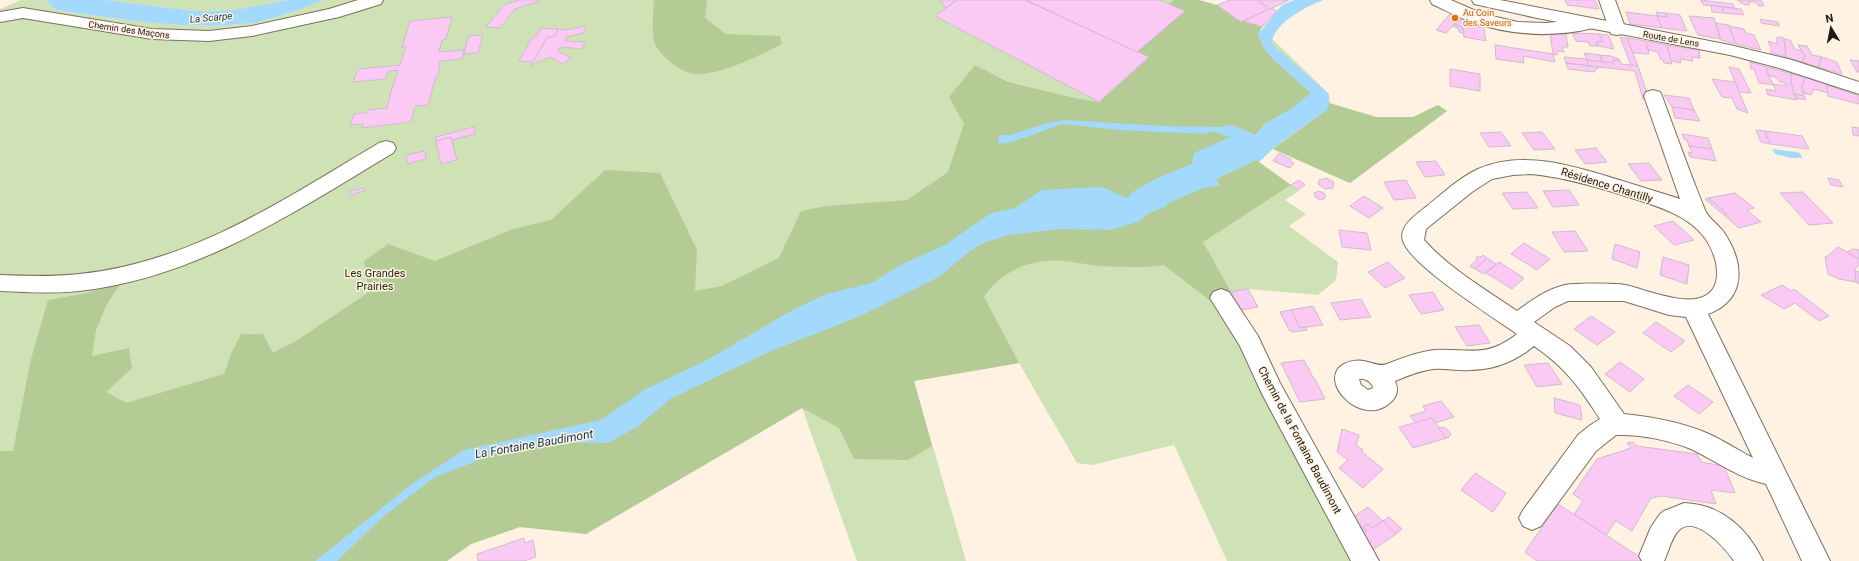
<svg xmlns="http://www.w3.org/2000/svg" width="1859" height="561" font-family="Roboto,sans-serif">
	<rect width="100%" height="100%" fill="#fff2e2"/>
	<g fill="#cee2b5">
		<path d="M 21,0 L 46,0 L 56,10 C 121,19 186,31 251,23 C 276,19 301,9 324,0 L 1179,0 L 1265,32 L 1329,94 L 1330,103 L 1376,117 L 1413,117 L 1438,105 L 1447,111 L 1350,183 L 1273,149 L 1259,162 L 1299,191 L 1285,200 L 1306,214 L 1289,226 L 1338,262 L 1336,280 L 1318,295 L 1248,289 L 1231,292 L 1221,298 L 1263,397 L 1359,561 L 1227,561 L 1174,445 L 1092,465 L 1077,463 L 1019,363 L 914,381 L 966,561 L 857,561 L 802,408 L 586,534 L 520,527 L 471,544 L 447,561 L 0,561 L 0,9 Z"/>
		<path d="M 106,0 L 290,0 L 234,10 L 212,11 L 195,11 Z"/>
	</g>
	<g fill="#b4cb96">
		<path d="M 654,0 L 707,0 L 705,18 L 726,34 L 780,36 L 782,44 C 757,56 723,75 695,74 C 682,73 662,57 656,46 C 651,38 653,10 654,0 Z"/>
		<path d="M 1174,0 L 1199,0 L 1217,5 L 1244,21 L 1262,27 L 1258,34 L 1265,50 L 1274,60 L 1311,93 L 1291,109 L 1267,122 L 1255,135 L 1192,164 L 1170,173 L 1170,202 L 1200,189 L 1219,185 L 1216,179 L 1256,160 L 1291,185 L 1203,242 L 1231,292 L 1212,302 L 1164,265 C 1143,268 1121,267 1100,266 C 1088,265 1076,262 1063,261 C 1033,258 1000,271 984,297 L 1019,363 L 914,381 L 932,446 L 908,460 L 854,459 L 839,428 L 802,408 L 586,534 L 520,527 L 471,544 L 447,561 L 0,561 L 0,451 L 13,451 L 31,359 L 48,300 L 87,293 L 123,280 L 107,304 L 96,330 L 92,356 L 129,348 L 132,368 L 106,392 L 126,403 L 224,374 L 231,354 L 241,334 L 263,334 L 273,353 L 296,341 L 369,292 L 364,261 L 388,244 L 435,261 L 513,229 L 551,220 L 605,170 L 660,173 L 697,250 L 695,291 L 722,286 L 779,258 L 801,211 L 827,206 L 907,200 L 948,172 L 964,124 L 949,97 L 975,65 L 1008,82 L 1074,98 L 1099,102 L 1148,58 L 1137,52 L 1185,11 L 1169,4 Z"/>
		<path d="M 1329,103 L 1376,117 L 1413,117 L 1438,105 L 1447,111 L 1350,183 L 1273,149 L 1327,110 Z"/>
	</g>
	<g fill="#a2d9fd">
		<path d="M 46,0 L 106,0 L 195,11 L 212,11 L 234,10 L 289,0 L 324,0 C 301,9 276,19 251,23 C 186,31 121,19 56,10 Z"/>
		<path d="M 1294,0 L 1323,0 C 1306,7 1277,21 1272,41 L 1273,45 L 1329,94 L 1329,103 L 1327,110 L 1273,148 L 1259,162 L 1256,160 L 1216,179 L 1219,185 L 1200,189 L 1170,202 L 1163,208 L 1148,213 L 1140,221 L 1111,230 L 1060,229 L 1009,235 L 986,242 L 970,251 L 939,277 L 856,318 L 773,350 L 670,399 L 637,427 L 608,443 L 558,442 L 510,448 L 435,477 L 384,516 L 337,561 L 315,561 L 412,484 L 464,450 L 601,420 L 644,390 L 705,361 L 791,311 L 826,294 L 872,283 L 900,265 L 945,245 L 991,213 L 1015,208 L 1042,190 L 1102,187 L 1127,198 C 1140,183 1173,172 1192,164 L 1194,153 L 1231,137 L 1210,131 L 1206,134 L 1119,130 L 1063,124 L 1012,142 L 998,144 L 999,135 L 1010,135 L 1044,124 L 1063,120 L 1164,126 L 1220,127 L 1232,125 L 1256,135 L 1267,122 L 1291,109 L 1311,93 L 1274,60 L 1265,50 L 1258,34 L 1282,5 Z"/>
		<path d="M 1772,149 L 1797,152 L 1800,153 L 1802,158 L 1791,158 L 1775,154 Z"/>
	</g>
	<g fill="#facaf4" stroke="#cfbccd">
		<path d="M 519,0 L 539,0 L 540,1 L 515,9 L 500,28 L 486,27 L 504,5 Z"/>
		<path d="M 940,0 L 957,0 L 946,8 Z"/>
		<path d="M 957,0 L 1025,0 L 1149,57 L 1099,102 L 935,16 Z"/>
		<path d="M 1026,0 L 1160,0 L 1185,11 L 1137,52 Z"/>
		<path d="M 1230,0 L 1257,0 L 1270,9 L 1241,22 L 1217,5 Z"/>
		<path d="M 1257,0 L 1289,0 L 1270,9 Z"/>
		<path d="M 1565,0 L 1595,0 L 1599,9 L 1567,5 Z"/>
		<path d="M 1701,0 L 1733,4 L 1735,8 L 1703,5 Z"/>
		<path d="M 1737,0 L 1761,0 L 1764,6 L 1759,6 L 1755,2 L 1748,2 L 1750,4 L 1748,5 L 1743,4 Z"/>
		<path d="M 1711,5 L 1722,7 L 1724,13 L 1712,12 Z"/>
		<path d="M 1722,7 L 1741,9 L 1744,15 L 1724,13 Z"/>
		<path d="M 1271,8 L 1277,11 L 1262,27 L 1244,21 Z"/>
		<path d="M 1626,12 L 1657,16 L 1662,28 L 1630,24 Z"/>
		<path d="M 1656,12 L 1666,13 L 1667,17 L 1657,16 Z"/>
		<path d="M 1666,13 L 1680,15 L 1687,31 L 1662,28 L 1657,16 L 1667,17 Z"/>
		<path d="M 1450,14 L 1462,19 L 1454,24 L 1446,33 L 1436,30 Z"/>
		<path d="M 1689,16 L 1714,18 L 1720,39 L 1698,35 Z"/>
		<path d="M 452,17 L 446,39 L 442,40 L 439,52 L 464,50 L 462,59 L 440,61 L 438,76 L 436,76 L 428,105 L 415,106 L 411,122 L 362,128 L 363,124 L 350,125 L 354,114 L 367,113 L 368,110 L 387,108 L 392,88 L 393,87 L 398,70 L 388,71 L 385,79 L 353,82 L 358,69 L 400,65 L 406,46 L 402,47 L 410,21 Z"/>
		<path d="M 1462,19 L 1484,29 L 1486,41 L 1464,37 L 1463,28 L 1455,24 Z"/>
		<path d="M 1760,19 L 1778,22 L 1779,26 L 1761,23 Z"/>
		<path d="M 1716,23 L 1729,25 L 1736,44 L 1721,40 Z"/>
		<path d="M 1454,24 L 1463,28 L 1464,33 L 1459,32 L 1458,28 L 1452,26 Z"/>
		<path d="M 584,26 L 586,32 L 567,37 L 565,41 L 585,42 L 582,49 L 561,47 L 558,51 L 571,58 L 563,64 L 550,57 L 531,65 L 547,37 L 554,37 L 558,29 L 566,30 Z"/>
		<path d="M 1729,26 L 1744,29 L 1746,33 L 1754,35 L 1761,50 L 1736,44 Z"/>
		<path d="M 541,28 L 558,29 L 554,37 L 547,37 L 533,62 L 519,61 L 531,39 L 536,36 Z"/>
		<path d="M 1550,33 L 1566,34 L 1568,47 L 1562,47 L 1564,52 L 1557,51 L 1557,55 L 1553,54 Z"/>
		<path d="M 1572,33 L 1599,34 L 1603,42 L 1596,42 L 1598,46 L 1590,46 L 1588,42 L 1576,41 Z"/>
		<path d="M 1599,34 L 1608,35 L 1614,49 L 1598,46 L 1596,42 L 1603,42 Z"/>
		<path d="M 483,35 L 478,53 L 464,54 L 468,36 Z"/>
		<path d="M 1620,37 L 1627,38 L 1638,66 L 1631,65 Z"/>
		<path d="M 1777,37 L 1784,38 L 1786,57 L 1771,53 L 1771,48 L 1768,41 L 1777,44 Z"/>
		<path d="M 1627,38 L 1646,41 L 1649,54 L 1633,53 Z"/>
		<path d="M 1784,39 L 1790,40 L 1795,49 L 1802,51 L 1805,56 L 1802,62 L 1786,57 Z"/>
		<path d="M 1646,41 L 1667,45 L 1672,64 L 1664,63 L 1663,60 L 1660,59 L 1658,52 L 1648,50 Z"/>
		<path d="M 1495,45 L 1553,54 L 1555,62 L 1523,56 L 1524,63 L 1496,59 Z"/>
		<path d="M 1667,45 L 1699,50 L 1700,58 L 1692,57 L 1693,61 L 1680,59 L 1681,63 L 1671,61 Z"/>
		<path d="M 1798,45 L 1807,46 L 1812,55 L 1822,57 L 1818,67 L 1802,62 L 1805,56 Z"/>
		<path d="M 1584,53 L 1600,55 L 1602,62 L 1587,60 Z"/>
		<path d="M 1600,55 L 1611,56 L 1619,59 L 1620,61 L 1613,60 L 1614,63 L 1602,62 Z"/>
		<path d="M 1564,57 L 1587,59 L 1589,66 L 1566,63 Z"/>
		<path d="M 1822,57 L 1837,62 L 1842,74 L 1818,67 Z"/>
		<path d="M 1587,60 L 1614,63 L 1613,60 L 1620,61 L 1621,64 L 1638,66 L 1649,99 L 1643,99 L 1635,71 L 1589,66 Z"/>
		<path d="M 1850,60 L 1859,61 L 1859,72 L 1857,72 Z"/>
		<path d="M 1750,62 L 1767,67 L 1767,73 L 1774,85 L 1759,83 L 1754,69 L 1751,69 Z"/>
		<path d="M 1566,63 L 1589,66 L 1599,67 L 1594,72 L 1568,69 Z"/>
		<path d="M 1729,67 L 1739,69 L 1751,93 L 1739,92 Z"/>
		<path d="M 1767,67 L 1792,74 L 1791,82 L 1797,100 L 1768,95 L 1766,89 L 1776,91 L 1773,84 L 1787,86 L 1787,84 L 1778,81 L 1778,78 L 1770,76 L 1767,73 Z"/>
		<path d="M 1450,69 L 1480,74 L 1480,91 L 1450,86 Z"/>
		<path d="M 1792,74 L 1805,77 L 1802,86 L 1804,96 L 1794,94 L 1791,82 Z"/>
		<path d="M 1805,77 L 1827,84 L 1828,93 L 1814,89 L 1811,95 L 1804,93 L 1802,86 Z"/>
		<path d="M 1712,79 L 1735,82 L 1748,113 L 1737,109 L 1732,98 L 1722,97 Z"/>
		<path d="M 1827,85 L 1859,96 L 1859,104 L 1828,96 Z"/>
		<path d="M 1794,94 L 1804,96 L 1806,100 L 1796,98 Z"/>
		<path d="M 1664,95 L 1689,98 L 1694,110 L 1672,107 Z"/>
		<path d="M 1672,107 L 1694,110 L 1700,121 L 1675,118 Z"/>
		<path d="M 474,127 L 475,134 L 452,140 L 451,137 L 436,141 L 435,137 Z"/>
		<path d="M 1852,127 L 1859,128 L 1859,136 L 1853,135 Z"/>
		<path d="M 1756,130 L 1765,131 L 1770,144 L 1761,142 Z"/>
		<path d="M 1765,131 L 1802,136 L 1809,149 L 1770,144 Z"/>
		<path d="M 1501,132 L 1511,146 L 1489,147 L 1480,133 Z"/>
		<path d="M 1542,132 L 1555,149 L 1534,150 L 1522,133 Z"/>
		<path d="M 1682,134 L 1708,138 L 1712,149 L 1689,146 L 1687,140 L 1684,139 Z"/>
		<path d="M 451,137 L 457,160 L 441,164 L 436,141 Z"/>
		<path d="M 1689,146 L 1712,149 L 1716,161 L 1690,157 L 1688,152 L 1692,153 Z"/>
		<path d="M 1596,148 L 1607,162 L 1585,164 L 1575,150 Z"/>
		<path d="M 425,151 L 426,159 L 407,164 L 406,155 Z"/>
		<path d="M 1279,153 L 1291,159 L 1290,161 L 1294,163 L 1290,168 L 1273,161 Z"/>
		<path d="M 1436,161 L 1445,175 L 1425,177 L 1416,162 Z"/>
		<path d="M 1649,163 L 1662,180 L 1641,181 L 1628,164 Z"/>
		<path d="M 1326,178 L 1334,182 L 1333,188 L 1325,189 L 1318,184 L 1319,180 Z"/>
		<path d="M 1828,178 L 1839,180 L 1843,187 L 1831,185 Z"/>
		<path d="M 1299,180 L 1305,185 L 1298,190 L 1291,185 Z"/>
		<path d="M 1406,180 L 1416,198 L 1394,200 L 1384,182 Z"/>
		<path d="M 364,188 L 365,191 L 350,195 L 349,191 Z"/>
		<path d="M 1569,190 L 1579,205 L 1553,207 L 1543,191 Z"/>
		<path d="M 1319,191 L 1325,194 L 1325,198 L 1321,200 L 1315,197 L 1314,193 Z"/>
		<path d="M 1527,192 L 1538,208 L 1513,209 L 1502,193 Z"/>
		<path d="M 1803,192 L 1833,223 L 1809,225 L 1780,193 Z"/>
		<path d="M 1735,193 L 1754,208 L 1747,210 L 1761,222 L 1739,228 L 1724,215 L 1727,214 L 1708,198 Z"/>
		<path d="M 1364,196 L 1383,208 L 1369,218 L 1350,206 Z"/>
		<path d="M 1708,198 L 1727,214 L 1724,215 L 1705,199 Z"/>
		<path d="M 1673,221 L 1694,240 L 1674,245 L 1654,226 Z"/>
		<path d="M 1339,230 L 1367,233 L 1371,250 L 1342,247 Z"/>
		<path d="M 1575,231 L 1588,251 L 1564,252 L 1552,232 Z"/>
		<path d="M 1524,243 L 1550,259 L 1537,270 L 1511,254 Z"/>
		<path d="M 1615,244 L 1640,252 L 1637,268 L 1612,259 Z"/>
		<path d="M 1838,247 L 1859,259 L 1859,265 L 1855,269 L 1856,282 L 1839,279 L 1828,274 L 1825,257 L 1826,257 Z"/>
		<path d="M 1853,249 L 1859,250 L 1859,259 L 1847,252 Z"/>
		<path d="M 1483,255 L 1487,258 L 1475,269 L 1470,266 L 1477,260 L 1476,257 L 1481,257 Z"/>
		<path d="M 1663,257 L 1689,265 L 1687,284 L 1660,275 Z"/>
		<path d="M 1487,258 L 1496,264 L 1484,274 L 1475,269 Z"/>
		<path d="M 1388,262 L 1405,278 L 1385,288 L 1368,272 Z"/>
		<path d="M 1499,262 L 1524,278 L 1512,289 L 1486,273 Z"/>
		<path d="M 1855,271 L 1859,272 L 1859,284 L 1856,282 Z"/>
		<path d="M 1782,285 L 1791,291 L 1794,289 L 1829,316 L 1819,321 L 1795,303 L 1784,309 L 1761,295 Z"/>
		<path d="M 1248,289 L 1258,307 L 1241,310 L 1231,292 Z"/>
		<path d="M 1433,292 L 1444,310 L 1421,314 L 1409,295 Z"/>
		<path d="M 1361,299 L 1371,317 L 1340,320 L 1331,303 Z"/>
		<path d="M 1313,306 L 1323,325 L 1300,328 L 1290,310 Z"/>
		<path d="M 1291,310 L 1300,328 L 1306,327 L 1307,330 L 1293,332 L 1289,330 L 1280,312 Z"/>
		<path d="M 1591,316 L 1615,332 L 1597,345 L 1574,329 Z"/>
		<path d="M 1656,322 L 1685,341 L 1671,352 L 1643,333 Z"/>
		<path d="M 1479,325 L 1490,343 L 1467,346 L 1455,327 Z"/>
		<path d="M 1304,360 L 1314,379 L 1315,379 L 1325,399 L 1300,402 L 1281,363 Z"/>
		<path d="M 1620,362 L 1644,379 L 1630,392 L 1605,374 Z"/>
		<path d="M 1548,363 L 1562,384 L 1537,387 L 1524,365 Z"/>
		<path d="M 1688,385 L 1713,402 L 1699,414 L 1674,396 Z"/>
		<path d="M 1554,398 L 1580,405 L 1582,420 L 1555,413 Z"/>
		<path d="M 1441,401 L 1454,417 L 1435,423 L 1432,418 L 1416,423 L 1410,416 L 1426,411 L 1423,406 Z"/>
		<path d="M 1432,418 L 1447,438 L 1413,448 L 1399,427 Z"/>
		<path d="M 1438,427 L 1446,428 L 1451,434 L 1449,437 L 1446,438 Z"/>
		<path d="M 1342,429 L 1359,435 L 1356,445 L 1363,450 L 1362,452 L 1383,469 L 1363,488 L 1339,468 L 1348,460 L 1337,452 Z"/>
		<path d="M 1633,442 L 1637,446 L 1697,454 L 1701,462 L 1724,466 L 1735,493 L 1711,490 L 1716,504 L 1661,496 L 1651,498 L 1632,531 L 1616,521 L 1606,535 L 1574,514 L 1583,501 L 1573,494 L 1597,459 L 1631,448 L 1627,443 Z"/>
		<path d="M 1475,473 L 1506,493 L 1493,512 L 1461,490 Z"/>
		<path d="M 1558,504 L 1646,561 L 1537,561 L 1525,552 Z"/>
		<path d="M 1368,507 L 1383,521 L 1372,528 L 1368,524 L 1363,527 L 1367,531 L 1366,532 L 1352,518 Z"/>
		<path d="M 1389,517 L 1402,529 L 1396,534 L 1383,521 Z"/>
		<path d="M 1383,521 L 1396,534 L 1370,552 L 1357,539 L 1367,531 L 1363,527 L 1368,524 L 1372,528 Z"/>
		<path d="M 524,538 L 525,543 L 533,540 L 536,557 L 524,561 L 478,561 L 477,554 Z"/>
	</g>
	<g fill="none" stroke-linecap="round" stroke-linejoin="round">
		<defs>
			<g id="minor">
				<path d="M 358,0 L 383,0 L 381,4 L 339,17 L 252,36 L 209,41 L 152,39 L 23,18 L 0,22 L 0,12 L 23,8 L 152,29 L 209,31 L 252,26 L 329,9 Z"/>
				<path d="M 1430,0 L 1451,0 L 1483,14 L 1518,22 L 1546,23 L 1587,19 L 1593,20 L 1596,24 L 1593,28 C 1553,38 1510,35 1471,22 C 1458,17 1445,10 1432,4 Z"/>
				<path d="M 1599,0 L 1615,0 L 1626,30 L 1623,34 L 1617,35 L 1611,34 Z"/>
				<path d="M 1653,90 L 1660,92 L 1662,96 C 1676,134 1690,173 1705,210 C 1708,218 1718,224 1723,231 C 1744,261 1748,299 1708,314 L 1830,561 L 1802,561 L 1766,484 C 1738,478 1716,461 1691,449 C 1669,440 1640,434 1616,435 L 1596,451 L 1541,526 L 1532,530 L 1523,526 L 1519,518 L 1523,510 L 1578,435 L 1589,426 L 1600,419 C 1579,387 1567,369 1534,346 C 1516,361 1494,370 1470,370 C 1457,371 1445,368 1433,369 C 1419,371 1407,376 1395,381 C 1398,388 1398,395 1392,401 C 1363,431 1315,380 1344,364 C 1364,354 1375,369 1387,364 C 1402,358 1418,352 1434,350 C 1469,348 1485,359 1517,334 C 1493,317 1411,266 1403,241 C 1398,226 1417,214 1427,206 C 1443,193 1459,178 1478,169 C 1525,148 1580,168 1626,182 C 1644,188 1662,193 1680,199 L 1644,96 L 1646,92 ZM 1531,174 C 1562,177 1590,185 1619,194 C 1655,206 1701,215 1714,256 C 1717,264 1718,274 1716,282 C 1706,317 1647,289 1625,285 C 1617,283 1573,283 1565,285 C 1547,289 1532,300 1517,311 C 1485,289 1450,269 1424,240 L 1426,229 L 1472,192 L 1492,179 L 1513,175 ZM 1568,301 L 1624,301 L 1669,315 L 1686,317 L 1753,458 C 1738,450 1724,441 1709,434 C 1682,422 1653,417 1624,414 L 1591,367 L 1570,346 L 1534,322 L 1555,307 ZM 1359,379 C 1365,378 1372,382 1373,388 L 1368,390 L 1361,385 Z"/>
				<path d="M 386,141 L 393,143 L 396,148 L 393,153 C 294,212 197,278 79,291 C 53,294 26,292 0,291 L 0,275 C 26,276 53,277 79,274 C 191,263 285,199 379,143 Z"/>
				<path d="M 1221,289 L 1229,292 L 1258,336 L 1280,383 L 1379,561 L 1351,561 L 1262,394 L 1240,346 L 1210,298 L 1213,292 Z"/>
				<path d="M 1684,503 C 1721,504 1748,529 1763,561 L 1734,561 C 1726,549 1696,514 1679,530 C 1671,538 1669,551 1664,561 L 1642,561 L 1639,556 L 1651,527 L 1660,514 L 1664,511 Z"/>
			</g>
			<path id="major" d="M 1472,0 L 1500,0 L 1730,45 L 1792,60 L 1859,82 L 1859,94 L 1779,68 L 1730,55 L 1537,18 L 1474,4 Z"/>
		</defs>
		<use href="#minor" stroke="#7d6f5e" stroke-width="2"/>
		<use href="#major" stroke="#7d6f5e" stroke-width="2"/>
		<use href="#minor" fill="#fff" fill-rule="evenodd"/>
		<use href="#major" fill="#fff" fill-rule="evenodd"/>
	</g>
	<circle fill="#e8710a" stroke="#fff2e2" stroke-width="1.5" cx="1455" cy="18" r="4"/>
	<g text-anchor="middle" stroke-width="3" stroke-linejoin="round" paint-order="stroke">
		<g font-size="9" fill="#c56008" stroke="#fff2e2" text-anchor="start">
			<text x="1463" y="16">Au Coin<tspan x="1463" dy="10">des Saveurs</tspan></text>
		</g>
		<g font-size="9" fill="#201b14" stroke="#fff2e2">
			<text transform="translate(129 30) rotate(8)" y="3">Chemin des Maçons</text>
			<text transform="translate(1671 39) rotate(10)" y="3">Route de Lens</text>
		</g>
		<g font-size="10" font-style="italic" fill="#0a3850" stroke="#fff2e2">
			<text transform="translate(211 17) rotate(-5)" y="4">La Scarpe</text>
		</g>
		<g font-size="11" fill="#201b14" stroke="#fff2e2">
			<text transform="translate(1607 185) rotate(17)" y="4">Résidence Chantilly</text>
			<text transform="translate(1300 440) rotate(62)" y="4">Chemin de la Fontaine Baudimont</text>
		</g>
		<g font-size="11" fill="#202f08" stroke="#fff2e2">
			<text x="375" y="277">Les Grandes<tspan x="375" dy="13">Prairies</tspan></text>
		</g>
		<g font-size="12" font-style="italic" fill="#0a3850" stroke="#fff2e2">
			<text transform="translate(534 444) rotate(-10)" y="4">La Fontaine Baudimont</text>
		</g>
	</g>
	<g transform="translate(1831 28) rotate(350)" stroke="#fff2e2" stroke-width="3" paint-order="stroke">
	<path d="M0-3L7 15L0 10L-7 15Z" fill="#201b14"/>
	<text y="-6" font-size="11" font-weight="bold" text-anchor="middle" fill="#201b14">N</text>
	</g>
</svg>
